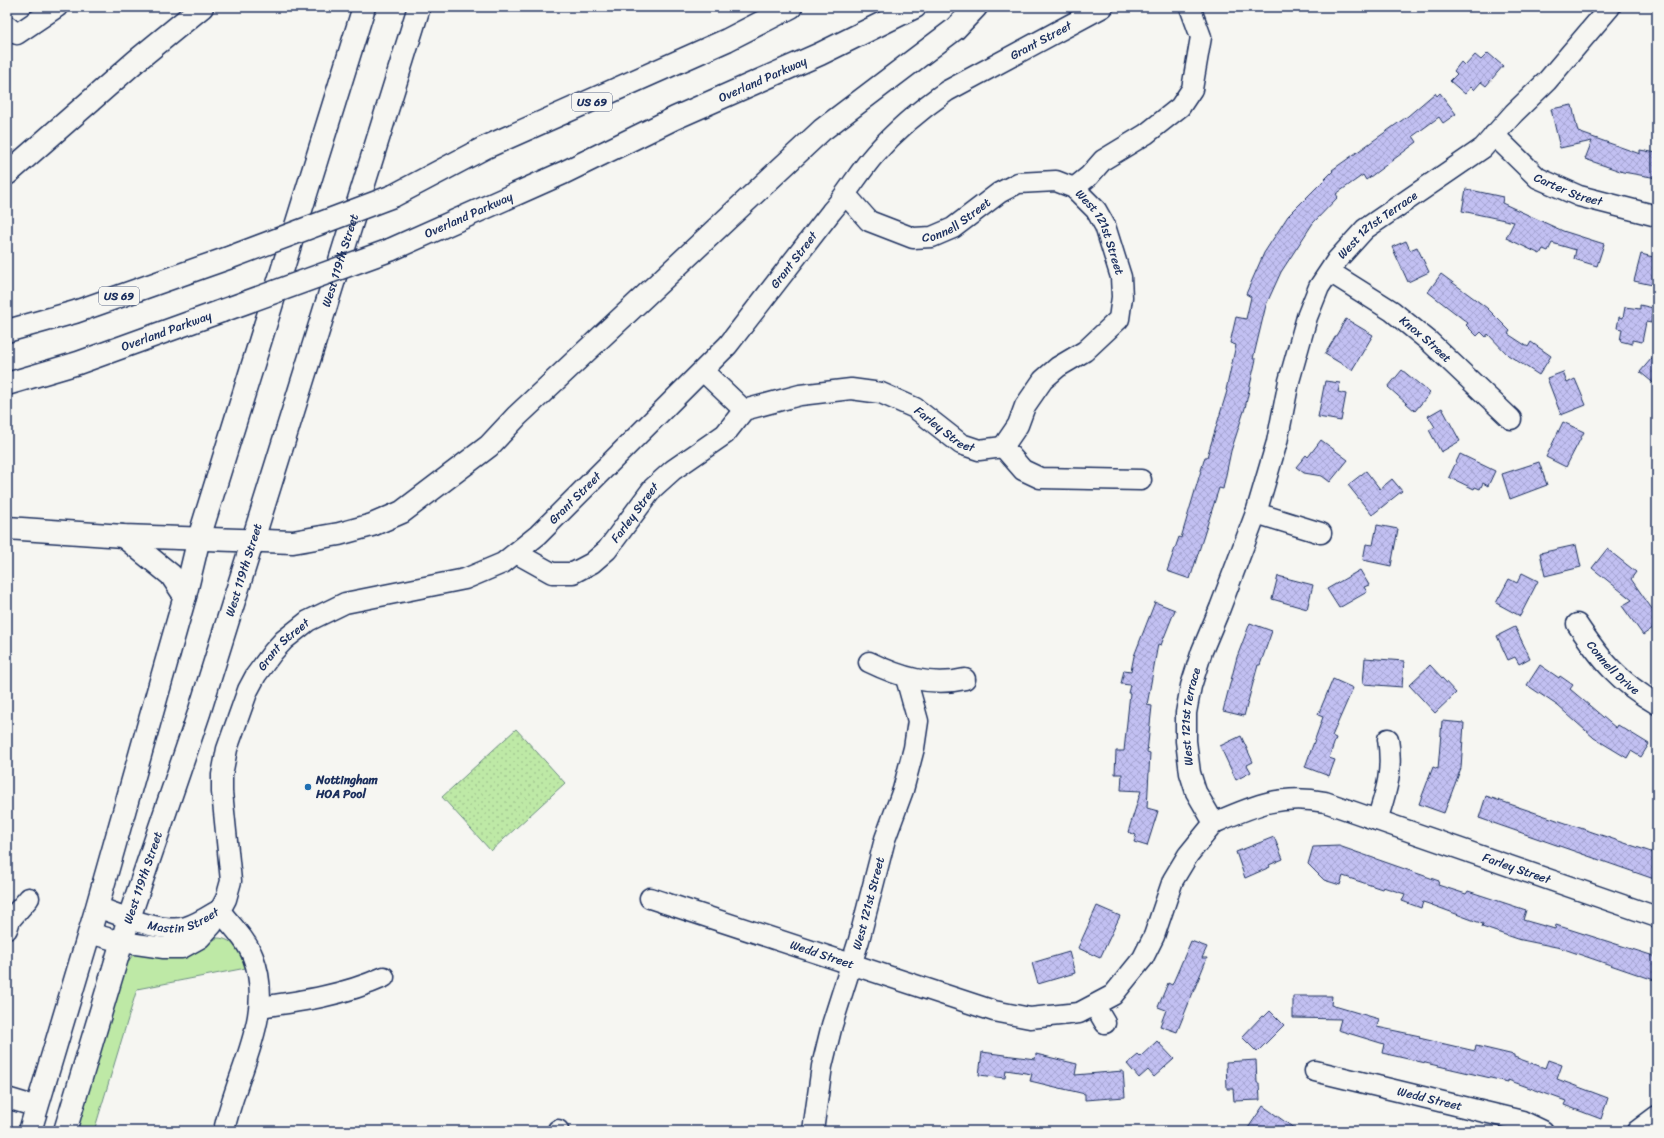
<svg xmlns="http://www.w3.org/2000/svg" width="1664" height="1138" font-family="Sriracha,sans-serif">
	<defs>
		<pattern id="park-dots" width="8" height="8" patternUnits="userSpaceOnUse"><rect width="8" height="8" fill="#bee9a6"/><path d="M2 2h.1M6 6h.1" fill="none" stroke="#a3c891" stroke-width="1.8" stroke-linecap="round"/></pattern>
		<pattern id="building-cross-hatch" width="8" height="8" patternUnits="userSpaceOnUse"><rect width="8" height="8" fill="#c2c0f2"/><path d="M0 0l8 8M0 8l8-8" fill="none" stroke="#a6a5d2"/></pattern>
	</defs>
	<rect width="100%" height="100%" fill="#f6f6f2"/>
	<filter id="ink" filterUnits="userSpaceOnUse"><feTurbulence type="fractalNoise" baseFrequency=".025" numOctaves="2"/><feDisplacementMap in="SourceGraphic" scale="8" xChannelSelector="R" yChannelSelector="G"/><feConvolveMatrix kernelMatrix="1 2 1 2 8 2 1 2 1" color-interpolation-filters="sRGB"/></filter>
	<g filter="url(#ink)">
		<path fill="#bee9a6" stroke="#6c8c82" d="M 217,938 C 235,938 240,954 246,968 L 137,989 L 94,1131 L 76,1131 L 125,965 L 134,954 L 141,951 L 190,954 Z"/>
		<path fill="url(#park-dots)" stroke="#6c8c82" d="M 516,729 L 565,783 L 491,851 L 442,797 Z"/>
		<g fill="url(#building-cross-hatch)" stroke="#1b2f5e">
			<path d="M 1488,53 L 1503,66 L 1486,86 L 1481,82 L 1474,90 L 1471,87 L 1465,94 L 1450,81 L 1457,74 L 1454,71 L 1461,62 L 1465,66 L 1475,55 L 1481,60 Z"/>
			<path d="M 1435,93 L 1437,96 L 1440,93 L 1456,114 L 1443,123 L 1439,117 L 1413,136 L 1417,142 L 1366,180 L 1363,175 L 1336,194 L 1338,197 L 1313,223 L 1281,272 L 1266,305 L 1253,359 L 1256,359 L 1245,408 L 1231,451 L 1223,489 L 1219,488 L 1190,579 L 1167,571 L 1179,537 L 1181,538 L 1205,457 L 1207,457 L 1227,391 L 1226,390 L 1236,345 L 1230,343 L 1236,317 L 1246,319 L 1251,297 L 1246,294 L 1264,253 L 1288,216 L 1333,171 L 1332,170 L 1408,116 Z"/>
			<path d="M 1572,105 L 1578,132 L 1640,154 L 1640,150 L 1657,153 L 1657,178 L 1623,172 L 1585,159 L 1592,141 L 1560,148 L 1551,109 Z"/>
			<path d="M 1466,189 L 1503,197 L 1502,203 L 1563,231 L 1604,244 L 1597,266 L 1574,259 L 1576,250 L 1552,243 L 1548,251 L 1543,249 L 1540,254 L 1506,238 L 1514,222 L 1462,211 Z"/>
			<path d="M 1406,241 L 1410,250 L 1417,247 L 1429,272 L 1408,282 L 1392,247 Z"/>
			<path d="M 1641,254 L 1657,258 L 1657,286 L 1634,281 Z"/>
			<path d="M 1441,274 L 1487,308 L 1510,331 L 1508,334 L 1528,347 L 1531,342 L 1551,356 L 1539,375 L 1508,355 L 1488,334 L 1486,337 L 1481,332 L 1477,336 L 1466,325 L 1468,323 L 1428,292 Z"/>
			<path d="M 1640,305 L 1653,308 L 1651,323 L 1646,322 L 1642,342 L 1632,340 L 1632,344 L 1620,341 L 1622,329 L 1617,328 L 1619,317 L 1623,318 L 1625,307 L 1640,309 Z"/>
			<path d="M 1346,319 L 1373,335 L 1352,370 L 1325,354 Z"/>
			<path d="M 1657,352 L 1657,386 L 1640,372 Z"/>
			<path d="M 1402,370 L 1430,393 L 1415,411 L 1388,387 Z"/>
			<path d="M 1563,372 L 1567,383 L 1575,379 L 1586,405 L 1561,415 L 1547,378 Z"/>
			<path d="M 1325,381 L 1340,383 L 1338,392 L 1346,394 L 1341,421 L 1318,417 Z"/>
			<path d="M 1442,408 L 1460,441 L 1441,452 L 1429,430 L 1435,427 L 1428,416 Z"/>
			<path d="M 1563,422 L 1584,432 L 1566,467 L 1546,457 Z"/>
			<path d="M 1321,440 L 1348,460 L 1330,482 L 1322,476 L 1304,473 L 1296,467 L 1306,455 L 1308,457 Z"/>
			<path d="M 1460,454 L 1495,471 L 1488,486 L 1483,483 L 1480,489 L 1475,487 L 1474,489 L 1449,477 Z"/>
			<path d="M 1539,462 L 1547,485 L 1510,499 L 1502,474 Z"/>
			<path d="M 1366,471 L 1380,489 L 1392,479 L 1402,491 L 1372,515 L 1348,485 Z"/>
			<path d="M 1377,525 L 1398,529 L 1391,566 L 1363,560 L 1366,544 L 1373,545 Z"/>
			<path d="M 1576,545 L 1581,567 L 1545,576 L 1540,553 Z"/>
			<path d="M 1607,549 L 1636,572 L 1631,579 L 1657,616 L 1657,625 L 1643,635 L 1622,606 L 1632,600 L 1592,568 Z"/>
			<path d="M 1360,570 L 1369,585 L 1364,587 L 1367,592 L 1339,608 L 1327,589 Z"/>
			<path d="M 1522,573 L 1538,581 L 1520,616 L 1496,603 L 1509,579 L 1517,583 Z"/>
			<path d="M 1278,576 L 1313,585 L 1307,609 L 1272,599 Z"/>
			<path d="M 1155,602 L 1175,610 L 1161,645 L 1158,644 L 1147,705 L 1152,706 L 1147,752 L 1150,753 L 1147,808 L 1158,811 L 1147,846 L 1134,842 L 1136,835 L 1128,832 L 1141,791 L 1121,790 L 1122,774 L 1115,774 L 1116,751 L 1124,751 L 1130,693 L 1128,693 L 1130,685 L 1121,684 L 1124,670 L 1131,671 L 1134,656 Z"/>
			<path d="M 1250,623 L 1272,631 L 1260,665 L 1258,665 L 1244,716 L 1223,711 L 1237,657 Z"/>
			<path d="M 1515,627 L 1530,658 L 1519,664 L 1515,657 L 1508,660 L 1497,636 Z"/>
			<path d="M 1365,658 L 1404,661 L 1402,687 L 1363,684 Z"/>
			<path d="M 1430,665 L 1456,693 L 1435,713 L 1409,685 Z"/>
			<path d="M 1540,665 L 1559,678 L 1560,676 L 1573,685 L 1570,689 L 1616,728 L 1618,725 L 1649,744 L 1641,757 L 1631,751 L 1627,758 L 1594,738 L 1558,706 L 1527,685 Z"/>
			<path d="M 1333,679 L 1353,688 L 1332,736 L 1336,738 L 1329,758 L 1335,760 L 1329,776 L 1305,767 L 1323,717 L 1318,715 Z"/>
			<path d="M 1442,721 L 1464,723 L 1461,768 L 1444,813 L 1419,804 L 1433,767 L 1438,769 Z"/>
			<path d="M 1241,736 L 1253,762 L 1247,765 L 1251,772 L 1236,780 L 1220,746 Z"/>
			<path d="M 1486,796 L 1657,854 L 1657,880 L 1479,818 Z"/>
			<path d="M 1274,837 L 1283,859 L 1269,865 L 1270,867 L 1245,878 L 1236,852 Z"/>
			<path d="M 1339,846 L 1439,881 L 1438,885 L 1466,894 L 1468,891 L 1526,910 L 1523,920 L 1555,929 L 1556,925 L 1657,957 L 1657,981 L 1561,948 L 1517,939 L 1482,927 L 1483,924 L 1432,905 L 1423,902 L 1421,908 L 1402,901 L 1405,894 L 1383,887 L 1382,889 L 1343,876 L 1340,885 L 1324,880 L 1308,864 L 1313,847 Z"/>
			<path d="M 1097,906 L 1120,916 L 1100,958 L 1078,948 Z"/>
			<path d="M 1191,941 L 1207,947 L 1202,958 L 1207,958 L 1177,1032 L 1160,1026 L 1166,1010 L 1158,1007 L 1168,983 L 1172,985 Z"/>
			<path d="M 1069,952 L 1075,973 L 1038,984 L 1032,963 Z"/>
			<path d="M 1293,996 L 1332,996 L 1331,1005 L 1379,1019 L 1377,1027 L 1420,1036 L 1419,1038 L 1475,1051 L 1476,1046 L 1514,1055 L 1514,1057 L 1545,1068 L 1548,1060 L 1562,1065 L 1557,1079 L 1608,1098 L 1601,1119 L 1564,1105 L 1566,1101 L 1508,1080 L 1508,1082 L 1382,1053 L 1384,1044 L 1338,1030 L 1341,1019 L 1293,1018 Z"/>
			<path d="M 1270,1011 L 1284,1025 L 1257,1052 L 1242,1037 L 1262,1016 L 1264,1017 Z"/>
			<path d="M 1157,1041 L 1174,1059 L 1154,1077 L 1148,1070 L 1139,1078 L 1127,1064 L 1138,1055 L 1140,1057 Z"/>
			<path d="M 982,1052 L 1035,1059 L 1036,1054 L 1077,1064 L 1075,1075 L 1123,1071 L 1125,1097 L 1085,1100 L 1085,1094 L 1030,1081 L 1032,1074 L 1006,1070 L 1005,1078 L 979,1075 Z"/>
			<path d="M 1256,1060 L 1257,1083 L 1259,1083 L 1260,1100 L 1234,1101 L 1233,1089 L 1227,1089 L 1226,1062 Z"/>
			<path d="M 1263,1106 L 1298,1131 L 1246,1131 Z"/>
		</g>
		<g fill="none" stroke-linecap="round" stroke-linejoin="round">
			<defs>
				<g id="minor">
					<path d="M 7,26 L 17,34 L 57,7"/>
					<path id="s1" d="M 1494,135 L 1538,178 L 1579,196 L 1657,216"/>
					<path d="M 1074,188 L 1089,176 L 1103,160 L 1146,134 L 1180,107 L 1192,89 L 1201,37 L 1190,7"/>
					<path id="s2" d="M 846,195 L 869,221 L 913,238 L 932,237 L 953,228 L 999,193 L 1018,183 L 1056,181 L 1074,188 L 1096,210 L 1105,226 L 1121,277 L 1122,297 L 1119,319 L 1085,351 L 1058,367 L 1043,380 L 1025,406 L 1018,425 L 1003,447"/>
					<path id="s3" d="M 1330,272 L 1392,311 L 1430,342 L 1511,419"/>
					<path d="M 703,371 L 744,410"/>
					<path d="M 1003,447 L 1023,470 L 1040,478 L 1141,480"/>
					<path d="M 1256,513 L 1321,533"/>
					<path id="s4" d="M 516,553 L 552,573 L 573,573 L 592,563 L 607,550 L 653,488 L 673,470 L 725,434 L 744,410 L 800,395 L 851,389 L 881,393 L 915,408 L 961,444 L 979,450 L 1003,447"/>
					<path id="s5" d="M 1577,624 C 1601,660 1619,682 1657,704"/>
					<path d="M 869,662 C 900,677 931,687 965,679"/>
					<path d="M 1377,820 C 1387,790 1393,770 1388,739"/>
					<path id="s6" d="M 1214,823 C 1253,806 1281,793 1325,802 L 1657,917"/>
					<path id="s7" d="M 650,898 L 994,1011 L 1030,1018 L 1079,1013 L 1113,995 L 1143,958 L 1154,936 L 1173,880 L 1188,855 L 1214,823 L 1196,792 L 1190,773 L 1186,741 L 1186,713 L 1191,686 L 1202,651 L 1220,608 L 1256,513 L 1277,442 L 1289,381 L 1307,317 L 1319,287 L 1337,260 L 1365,229 L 1483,148 L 1514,113 L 1547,81 L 1610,7"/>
					<path id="s8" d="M 97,907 C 120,915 162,934 186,927 C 197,924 209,916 219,910"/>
					<path d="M 219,910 C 231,925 246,939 253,957 C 276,1015 235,1074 224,1131"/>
					<path d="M 7,929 L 10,920 L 29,898"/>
					<path id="s9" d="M 89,933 L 122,942 L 164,948 L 182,948 L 200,938 L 212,925 L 226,899 L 231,881 L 222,792 L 222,775 L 227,749 L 248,690 L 256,675 L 273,652 L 284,640 L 308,621 L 345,603 L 465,579 L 503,563 L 538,535 L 728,345 L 831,212 C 847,194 859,172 875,154 C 896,130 921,109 947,91 L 1103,7"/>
					<path d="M 1095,1006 L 1105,1023"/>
					<path d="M 260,1007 C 303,1001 344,995 384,977"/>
					<path id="s10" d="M 1315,1071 L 1522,1121 L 1543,1131"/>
					<path d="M 7,1098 L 37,1107"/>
					<path d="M 558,1131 L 558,1130"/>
					<path id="s11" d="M 813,1131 L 822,1066 L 832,1025 L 859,940 L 885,839 L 903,790 L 914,748 L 918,721 L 906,678"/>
					<path d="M 1637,1131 L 1657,1116"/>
				</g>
				<g id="major">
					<path d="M 30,1131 L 97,907 L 185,596 L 199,538 L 364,7"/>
					<path id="s12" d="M 65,1131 L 129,918 L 199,713 L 419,7"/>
				</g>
				<g id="highway">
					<path d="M 7,174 L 136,61 L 202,7"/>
					<path d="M 393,196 L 484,148 L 727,40 L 791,7"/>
					<path id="s13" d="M 390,250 L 563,173 L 675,118 L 820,54 L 915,7"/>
					<path d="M 7,331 L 75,312 L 231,257"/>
					<path id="s14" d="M 7,384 L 78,363 L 222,311"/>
					<path d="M 7,528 L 123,536 L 293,542 L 339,534 L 372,525 L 402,512 L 489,446 L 517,416 L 822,130 L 955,29 L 976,7"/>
					<path d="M 123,536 L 171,575 L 185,596"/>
				</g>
			</defs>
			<use href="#minor" stroke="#1b2f5e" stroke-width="23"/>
			<use href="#major" stroke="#1b2f5e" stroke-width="25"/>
			<use href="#highway" stroke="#1b2f5e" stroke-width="25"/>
			<use href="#minor" stroke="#f6f6f2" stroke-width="20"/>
			<use href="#major" stroke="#f6f6f2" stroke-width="22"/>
			<use href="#highway" stroke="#f6f6f2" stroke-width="22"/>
			<defs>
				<g id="highway-bridge">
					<path d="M 231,257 L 393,196"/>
					<path d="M 222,311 L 390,250"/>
				</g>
			</defs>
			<use href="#highway-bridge" stroke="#1b2f5e" stroke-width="25" stroke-linecap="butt"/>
			<use href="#highway-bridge" stroke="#f6f6f2" stroke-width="22"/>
		</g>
	</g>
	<circle fill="#1f6fb2" stroke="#f6f6f2" stroke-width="1.5" cx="308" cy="787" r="4"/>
	<g text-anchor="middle" stroke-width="3" stroke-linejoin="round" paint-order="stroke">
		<g fill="#f6f6f2" stroke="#5d6b8a" stroke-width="1">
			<rect x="572" y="93" width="40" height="18" rx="3"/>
			<rect x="99" y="287" width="40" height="18" rx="3"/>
		</g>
		<g font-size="11" font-weight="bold" fill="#1b2f5e">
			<text x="592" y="106">US 69</text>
			<text x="119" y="300">US 69</text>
		</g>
		<g font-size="12" fill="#1b2f5e" stroke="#f6f6f2">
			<text dy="4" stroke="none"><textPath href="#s9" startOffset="1431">Grant Street</textPath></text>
			<text dy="4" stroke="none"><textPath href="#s13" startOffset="410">Overland Parkway</textPath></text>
			<text dy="4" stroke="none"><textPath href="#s1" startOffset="94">Carter Street</textPath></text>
			<text dy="4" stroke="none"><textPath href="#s13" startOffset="86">Overland Parkway</textPath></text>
			<text dy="4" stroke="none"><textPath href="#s2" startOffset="130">Connell Street</textPath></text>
			<text dy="4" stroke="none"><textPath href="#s7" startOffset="1338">West 121st Terrace</textPath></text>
			<text dy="4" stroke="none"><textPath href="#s2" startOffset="313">West 121st Street</textPath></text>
			<text dy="4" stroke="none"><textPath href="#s12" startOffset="913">West 119th Street</textPath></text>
			<text dy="4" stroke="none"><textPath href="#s9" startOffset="1095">Grant Street</textPath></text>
			<text dy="4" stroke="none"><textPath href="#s14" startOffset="168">Overland Parkway</textPath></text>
			<text dy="4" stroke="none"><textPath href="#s3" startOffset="117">Knox Street</textPath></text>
			<text dy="4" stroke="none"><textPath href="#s4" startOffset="515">Farley Street</textPath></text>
			<text dy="4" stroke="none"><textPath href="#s9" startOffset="771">Grant Street</textPath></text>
			<text dy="4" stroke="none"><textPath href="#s4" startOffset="150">Farley Street</textPath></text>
			<text dy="4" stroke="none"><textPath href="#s12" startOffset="589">West 119th Street</textPath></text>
			<text dy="4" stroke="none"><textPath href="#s9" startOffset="435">Grant Street</textPath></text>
			<text dy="4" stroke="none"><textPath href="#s5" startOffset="57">Connell Drive</textPath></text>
			<text dy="4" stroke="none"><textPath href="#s7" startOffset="801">West 121st Terrace</textPath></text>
			<text dy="4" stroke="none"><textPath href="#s6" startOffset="318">Farley Street</textPath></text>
			<text dy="4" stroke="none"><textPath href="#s12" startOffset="265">West 119th Street</textPath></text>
			<text dy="4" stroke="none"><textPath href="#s11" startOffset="235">West 121st Street</textPath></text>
			<text dy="4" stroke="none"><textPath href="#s8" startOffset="91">Mastin Street</textPath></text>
			<text dy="4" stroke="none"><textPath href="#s7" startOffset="181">Wedd Street</textPath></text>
			<text dy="4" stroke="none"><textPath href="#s10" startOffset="118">Wedd Street</textPath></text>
		</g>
		<g font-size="12" font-weight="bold" fill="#1b2f5e" stroke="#f6f6f2" text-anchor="start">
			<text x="316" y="784">Nottingham<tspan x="316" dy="14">HOA Pool</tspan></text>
		</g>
	</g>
	<rect width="1664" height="1138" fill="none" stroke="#f6f6f2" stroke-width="24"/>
	<rect x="12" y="12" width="1640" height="1114" fill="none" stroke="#1b2f5e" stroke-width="1.5" filter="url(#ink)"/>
</svg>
